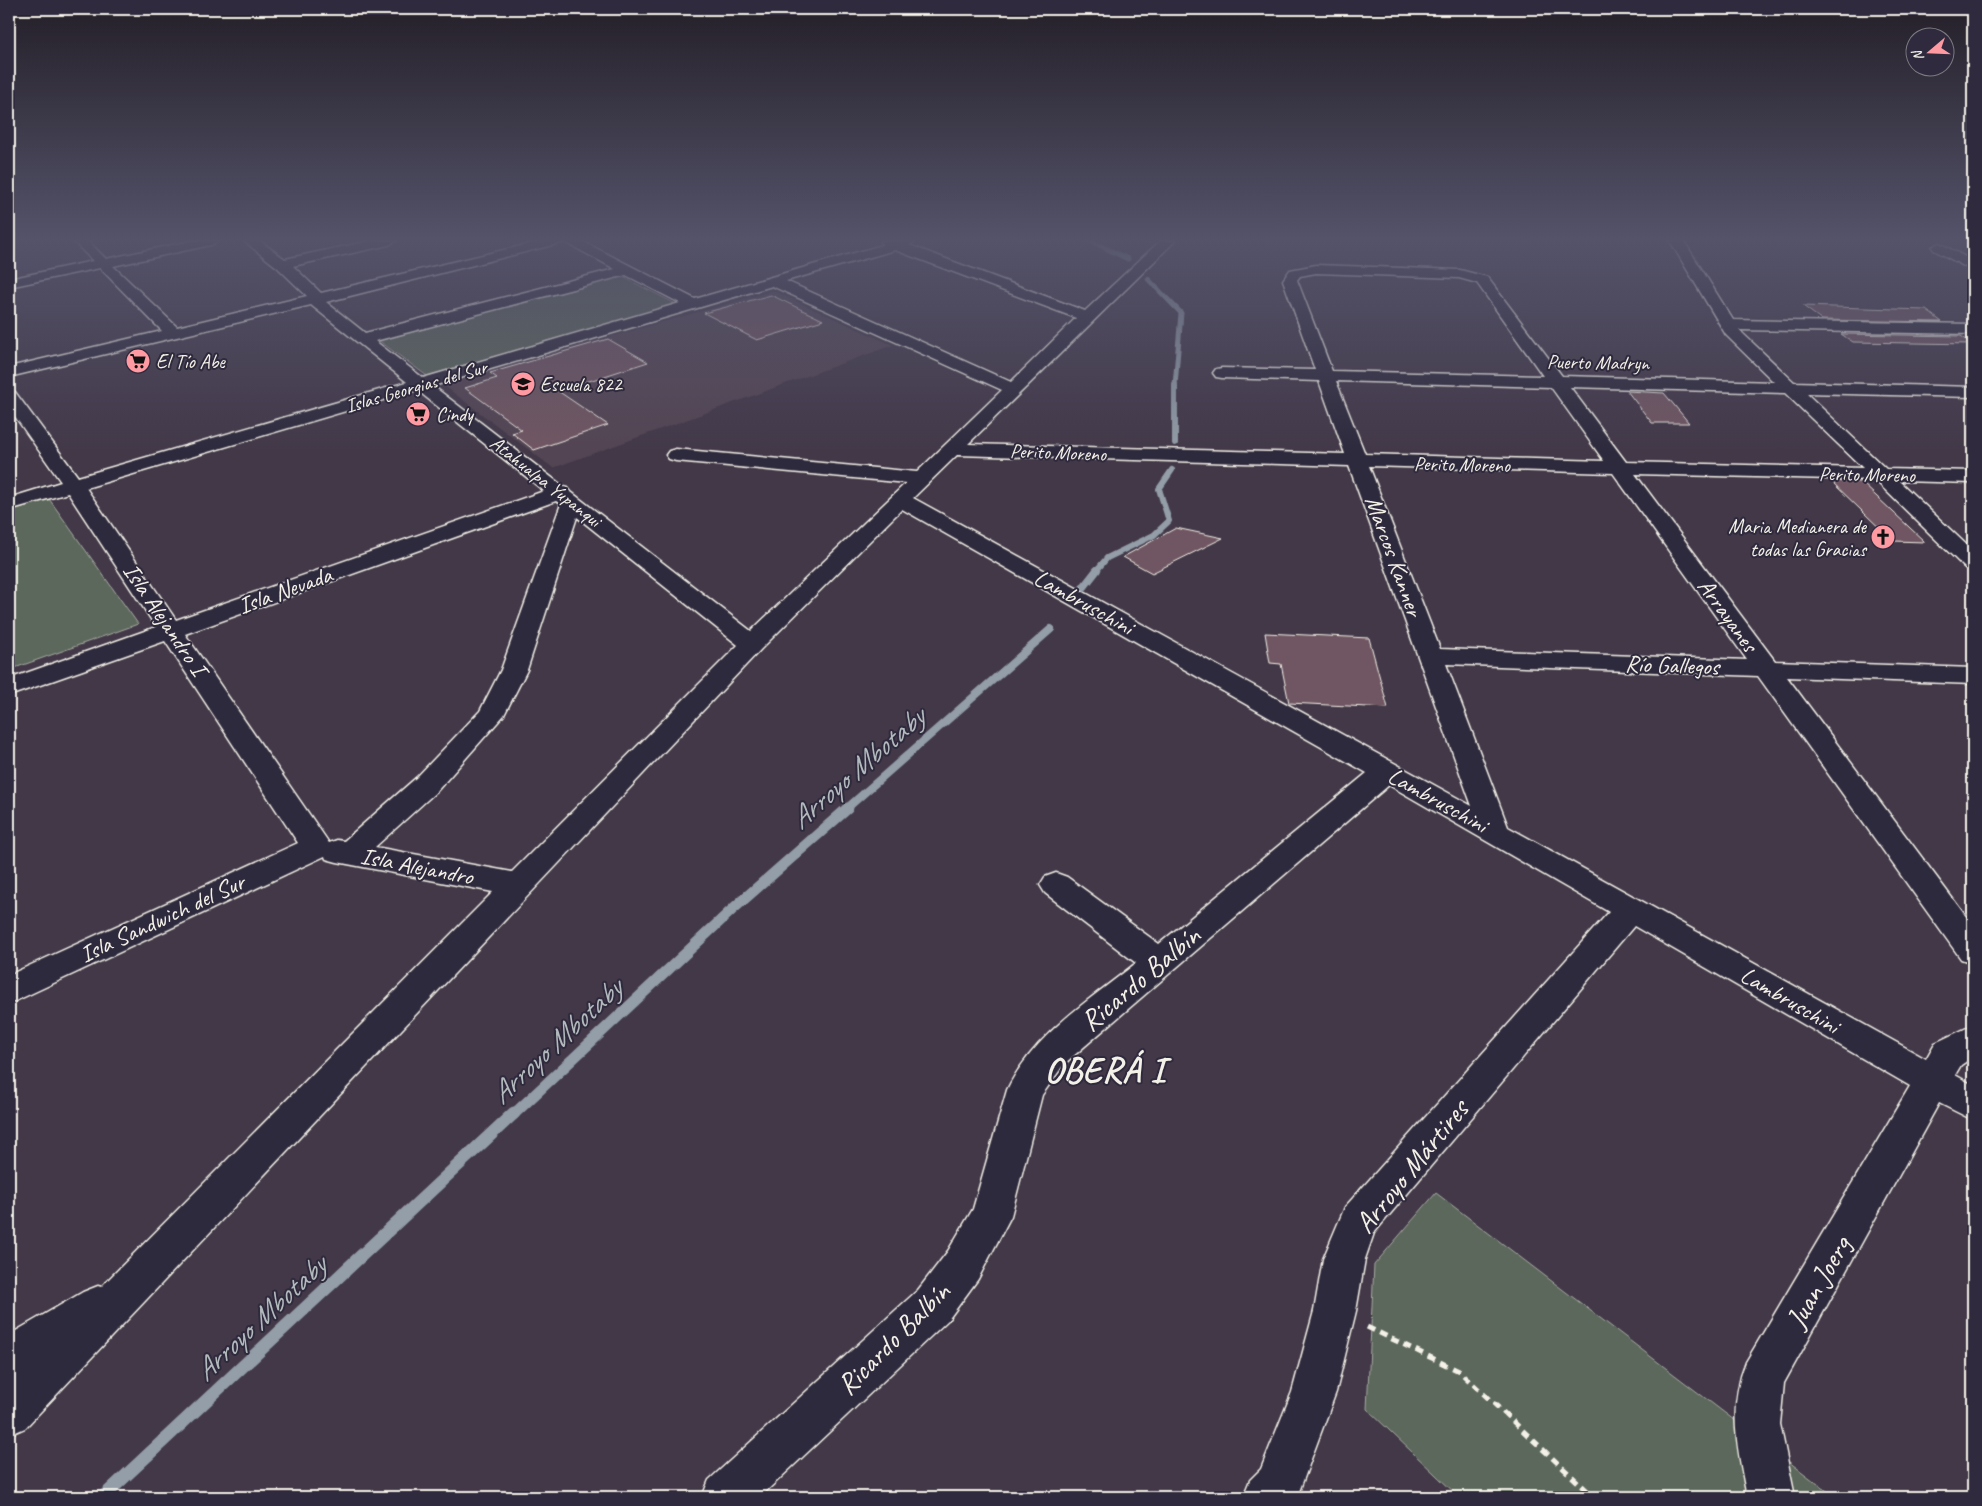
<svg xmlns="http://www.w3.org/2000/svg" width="1982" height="1506" font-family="Caveat,sans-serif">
	<rect width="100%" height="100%" fill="#423848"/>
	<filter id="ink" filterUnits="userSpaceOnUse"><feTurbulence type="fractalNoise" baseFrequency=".02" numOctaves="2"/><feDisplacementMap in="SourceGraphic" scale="10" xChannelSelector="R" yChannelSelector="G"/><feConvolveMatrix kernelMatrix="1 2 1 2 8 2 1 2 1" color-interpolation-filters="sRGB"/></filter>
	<g filter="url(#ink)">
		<path fill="#534553" d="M 773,291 L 893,345 L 553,468 L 442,384 Z"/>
		<g fill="#5c675c" stroke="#a8aca2">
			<path d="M 619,275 L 676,304 L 427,376 L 378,340 Z"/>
			<path d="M 47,496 L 138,624 L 9,670 L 9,507 Z"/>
			<path d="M 1436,1193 L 1835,1497 L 1459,1497 L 1367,1409 L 1374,1265 Z"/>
		</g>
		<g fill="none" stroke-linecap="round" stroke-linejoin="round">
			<g stroke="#939ea8" stroke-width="5">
				<path d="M 1091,241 L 1128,259"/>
				<path d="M 1148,279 L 1181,313 L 1175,386"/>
			</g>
			<g stroke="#939ea8" stroke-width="6">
				<path d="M 1175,385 L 1175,443"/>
				<path d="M 1096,571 L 1107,558 L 1154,535 L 1169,521 L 1159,489 L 1172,470"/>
			</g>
			<g stroke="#939ea8" stroke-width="8">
				<path d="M 1083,588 L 1097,570"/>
				<path d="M 846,809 L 1051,629"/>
			</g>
			<path stroke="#939ea8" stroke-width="11" d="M 513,1115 L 734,908 L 848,808"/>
			<path stroke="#939ea8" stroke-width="13" d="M 103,1497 L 514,1113"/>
		</g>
		<g fill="#6f5762" stroke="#f4f1e8">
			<path d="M 771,295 L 823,320 L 757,340 L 704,313 Z"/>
			<path d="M 1803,306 L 1926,310 L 1942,322 L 1822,320 Z"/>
			<path d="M 1841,334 L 1961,336 L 1972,344 L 1853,342 Z"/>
			<path d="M 608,339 L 648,362 L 558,391 L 608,425 L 534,450 L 512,433 L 522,430 L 465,388 L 497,378 L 490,373 Z"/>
			<path d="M 1627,391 L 1664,393 L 1689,423 L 1652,423 Z"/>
			<path d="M 1831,481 L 1861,482 L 1925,542 L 1893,541 Z"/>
			<path d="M 1176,528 L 1223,538 L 1152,573 L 1123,557 Z"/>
			<path d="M 1265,633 L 1369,638 L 1388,708 L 1289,703 L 1281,664 L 1270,663 Z"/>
		</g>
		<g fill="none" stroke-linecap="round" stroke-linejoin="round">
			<defs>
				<g id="minor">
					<path d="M 73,241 L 88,241 L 106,259 L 191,241 L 218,241 L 211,245 L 113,266 L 177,327 L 307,296 L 277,267 L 244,241 L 260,241 L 285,259 L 370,241 L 396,241 L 389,245 L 293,266 L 321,293 L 542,241 L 582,241 L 695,299 L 882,245 L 881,241 L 916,241 L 909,245 L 1085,311 L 1160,241 L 1175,241 L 968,444 L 1345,454 L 1319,381 L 1222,378 L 1216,377 L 1213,373 L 1216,369 L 1222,368 L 1315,370 L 1283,280 L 1290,270 L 1316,265 L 1460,270 L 1487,277 L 1562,376 L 1774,382 L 1726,335 L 1670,241 L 1684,241 L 1733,320 L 1973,324 L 1973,334 L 1739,330 L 1794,382 L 1973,387 L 1973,397 L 1806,393 L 1886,469 L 1973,471 L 1973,483 L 1899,481 L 1973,551 L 1973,570 L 1965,568 L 1875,480 L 1635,474 L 1775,661 L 1973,668 L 1973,684 L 1787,677 L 1973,926 L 1973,963 L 1961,959 L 1758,676 L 1446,664 L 1508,827 L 1926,1059 L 1935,1043 L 1973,1025 L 1973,1057 L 1961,1065 L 1955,1075 L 1973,1085 L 1973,1120 L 1939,1103 L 1784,1383 L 1780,1424 L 1795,1497 L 1747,1497 C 1738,1450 1727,1408 1746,1362 L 1910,1086 L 1634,926 L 1374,1233 L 1365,1259 L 1356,1311 L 1336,1392 L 1297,1497 L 1243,1497 L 1250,1480 L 1261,1469 L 1292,1392 L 1314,1311 L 1323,1259 L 1345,1207 L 1609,912 L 1389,785 L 1064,1064 L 1042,1095 L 1011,1216 L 978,1279 L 948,1320 L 760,1497 L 702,1497 L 709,1480 L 918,1290 L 948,1251 L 973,1209 L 1007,1090 C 1033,1035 1090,1000 1136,963 L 1045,893 L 1040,885 L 1045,877 L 1056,873 L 1067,877 L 1159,944 L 1367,773 L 902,509 L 761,649 L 25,1428 L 9,1435 L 9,1335 L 83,1292 L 98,1286 L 101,1287 L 493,892 L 337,862 L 326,859 L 325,856 L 9,1004 L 9,975 L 298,843 L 165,641 L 9,696 L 9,679 L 156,627 L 68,493 L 9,510 L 9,498 L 61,482 L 9,408 L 9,391 L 15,392 L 78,477 L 407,382 L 311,305 L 9,377 L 9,367 L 162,331 L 100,268 L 9,287 L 9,279 L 93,261 ZM 565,242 L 615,269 L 365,333 L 326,302 ZM 895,250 L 1076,318 L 1011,382 L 786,281 ZM 1316,273 L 1459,278 L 1477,283 L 1543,376 L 1332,371 L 1297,280 L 1300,276 ZM 626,275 L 680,303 L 423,378 L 375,341 ZM 772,286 L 1002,390 L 917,472 L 676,449 L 669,451 L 666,455 L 669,459 L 676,461 L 906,483 L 751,631 L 571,492 L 568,488 L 564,487 L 433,386 ZM 1336,381 L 1551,387 L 1604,461 L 1365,454 ZM 1570,387 L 1785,393 L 1863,468 L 1626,462 ZM 417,390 L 544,491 L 176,620 L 86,488 ZM 957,455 L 1349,466 L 1472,806 L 913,498 ZM 1369,466 L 1613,473 L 1747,660 L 1440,649 ZM 556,501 L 561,504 L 501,670 L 480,711 L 417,777 L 344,841 L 337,840 L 329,843 L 185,634 ZM 577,517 L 738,645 L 512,872 L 375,847 L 437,791 L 504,715 L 527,670 Z"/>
					<path d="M 1939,243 L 1973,261 L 1973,271 L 1934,250 L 1932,247 Z"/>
				</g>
			</defs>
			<use href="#minor" stroke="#f4f1e8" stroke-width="3"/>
			<path stroke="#f4f1e8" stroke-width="5" stroke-dasharray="8 5.5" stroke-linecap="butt" d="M 1367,1327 L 1459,1371 L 1594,1497"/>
			<use href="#minor" fill="#2f2a3d" fill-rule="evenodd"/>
		</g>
	</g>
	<linearGradient id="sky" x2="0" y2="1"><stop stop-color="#241f28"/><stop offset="0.53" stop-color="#54536a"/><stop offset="1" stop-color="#54536a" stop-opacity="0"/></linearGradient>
	<rect width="1982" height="452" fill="url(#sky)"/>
	<defs>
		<symbol id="supermarket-disc" viewBox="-11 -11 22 22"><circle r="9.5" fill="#ff9aa2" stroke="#2f2a3d"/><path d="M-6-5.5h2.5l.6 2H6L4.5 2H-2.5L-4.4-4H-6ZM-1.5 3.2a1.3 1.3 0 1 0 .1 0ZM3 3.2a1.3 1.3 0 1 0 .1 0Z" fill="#111"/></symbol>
		<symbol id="school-disc" viewBox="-11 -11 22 22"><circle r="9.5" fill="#ff9aa2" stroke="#2f2a3d"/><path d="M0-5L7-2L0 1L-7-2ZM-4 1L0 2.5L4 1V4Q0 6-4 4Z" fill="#111"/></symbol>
		<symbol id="church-disc" viewBox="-11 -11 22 22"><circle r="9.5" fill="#ff9aa2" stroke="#2f2a3d"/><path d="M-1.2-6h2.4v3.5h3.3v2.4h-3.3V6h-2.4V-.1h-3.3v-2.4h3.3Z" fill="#111"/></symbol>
	</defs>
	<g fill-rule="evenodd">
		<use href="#supermarket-disc" x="124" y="347" width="28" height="28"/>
		<use href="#school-disc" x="509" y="370" width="28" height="28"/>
		<use href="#supermarket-disc" x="404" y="400" width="28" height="28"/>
		<use href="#church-disc" x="1869" y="523" width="28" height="28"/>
	</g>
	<g text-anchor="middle" stroke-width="4" stroke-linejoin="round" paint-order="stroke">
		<g font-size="20" fill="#f4f1e8" stroke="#2f2a3d" text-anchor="start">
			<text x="156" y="368">El Tío Abe</text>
			<text x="540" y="391">Escuela 822</text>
			<text x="436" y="421">Cindy</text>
			<text x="1866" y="533" text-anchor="end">Maria Medianera de<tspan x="1866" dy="23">todas las Gracias</tspan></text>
		</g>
		<g font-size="20" fill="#f4f1e8" stroke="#2f2a3d">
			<text transform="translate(1598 362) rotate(1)" y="7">Puerto Madryn</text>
			<text transform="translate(416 386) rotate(-16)" y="7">Islas Georgias del Sur</text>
			<text transform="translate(1058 452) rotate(2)" y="7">Perito Moreno</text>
			<text transform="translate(1462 464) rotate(1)" y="7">Perito Moreno</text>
			<text transform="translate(1867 474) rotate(1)" y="7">Perito Moreno</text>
			<text transform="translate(546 481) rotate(38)" y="7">Atahualpa Yupanqui</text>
		</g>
		<g font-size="24" fill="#f4f1e8" stroke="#2f2a3d">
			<text transform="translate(1394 556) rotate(70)" y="8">Marcos Kanner</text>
			<text transform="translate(285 590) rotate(-20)" y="8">Isla Nevada</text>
			<text transform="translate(1084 602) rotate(29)" y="8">Lambruschini</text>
			<text transform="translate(1728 615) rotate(54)" y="8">Arrayanes</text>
			<text transform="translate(165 619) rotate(56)" y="8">Isla Alejandro I</text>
			<text transform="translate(1672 665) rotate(2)" y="8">Río Gallegos</text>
			<text transform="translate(1438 800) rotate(29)" y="8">Lambruschini</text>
			<text transform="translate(417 866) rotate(11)" y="8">Isla Alejandro</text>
			<text transform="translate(162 918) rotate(-25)" y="8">Isla Sandwich del Sur</text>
			<text transform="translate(1790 1000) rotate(30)" y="8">Lambruschini</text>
		</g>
		<g font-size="29" fill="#f4f1e8" stroke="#2f2a3d">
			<text transform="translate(1140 978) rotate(-40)" y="10">Ricardo Balbín</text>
			<text transform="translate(1411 1166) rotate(-51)" y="10">Arroyo Mártires</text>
			<text transform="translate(1818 1282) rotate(-60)" y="10">Juan Joerg</text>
			<text transform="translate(893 1338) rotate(-45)" y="10">Ricardo Balbín</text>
		</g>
		<g font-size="30" font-style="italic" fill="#b3babd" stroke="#2f2a3d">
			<text transform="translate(857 768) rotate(-41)" y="10">Arroyo Mbotaby</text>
			<text transform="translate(556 1041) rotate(-43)" y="10">Arroyo Mbotaby</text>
			<text transform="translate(260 1318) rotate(-43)" y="10">Arroyo Mbotaby</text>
		</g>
		<g font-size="35" font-weight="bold" letter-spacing="1" fill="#f4f1e8" stroke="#2f2a3d">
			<text x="1105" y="1082">OBERÁ I</text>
		</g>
	</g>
	<rect width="1982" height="1506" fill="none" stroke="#2f2a3d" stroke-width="30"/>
	<rect x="15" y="15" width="1952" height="1476" fill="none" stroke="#f4f1e8" stroke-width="2" filter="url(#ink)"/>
	<g transform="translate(1930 52) rotate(251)"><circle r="24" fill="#2f2a3d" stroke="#7e7a81"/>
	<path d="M0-4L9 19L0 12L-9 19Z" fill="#ff9aa2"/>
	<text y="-8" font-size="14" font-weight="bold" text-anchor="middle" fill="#f4f1e8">N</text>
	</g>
</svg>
